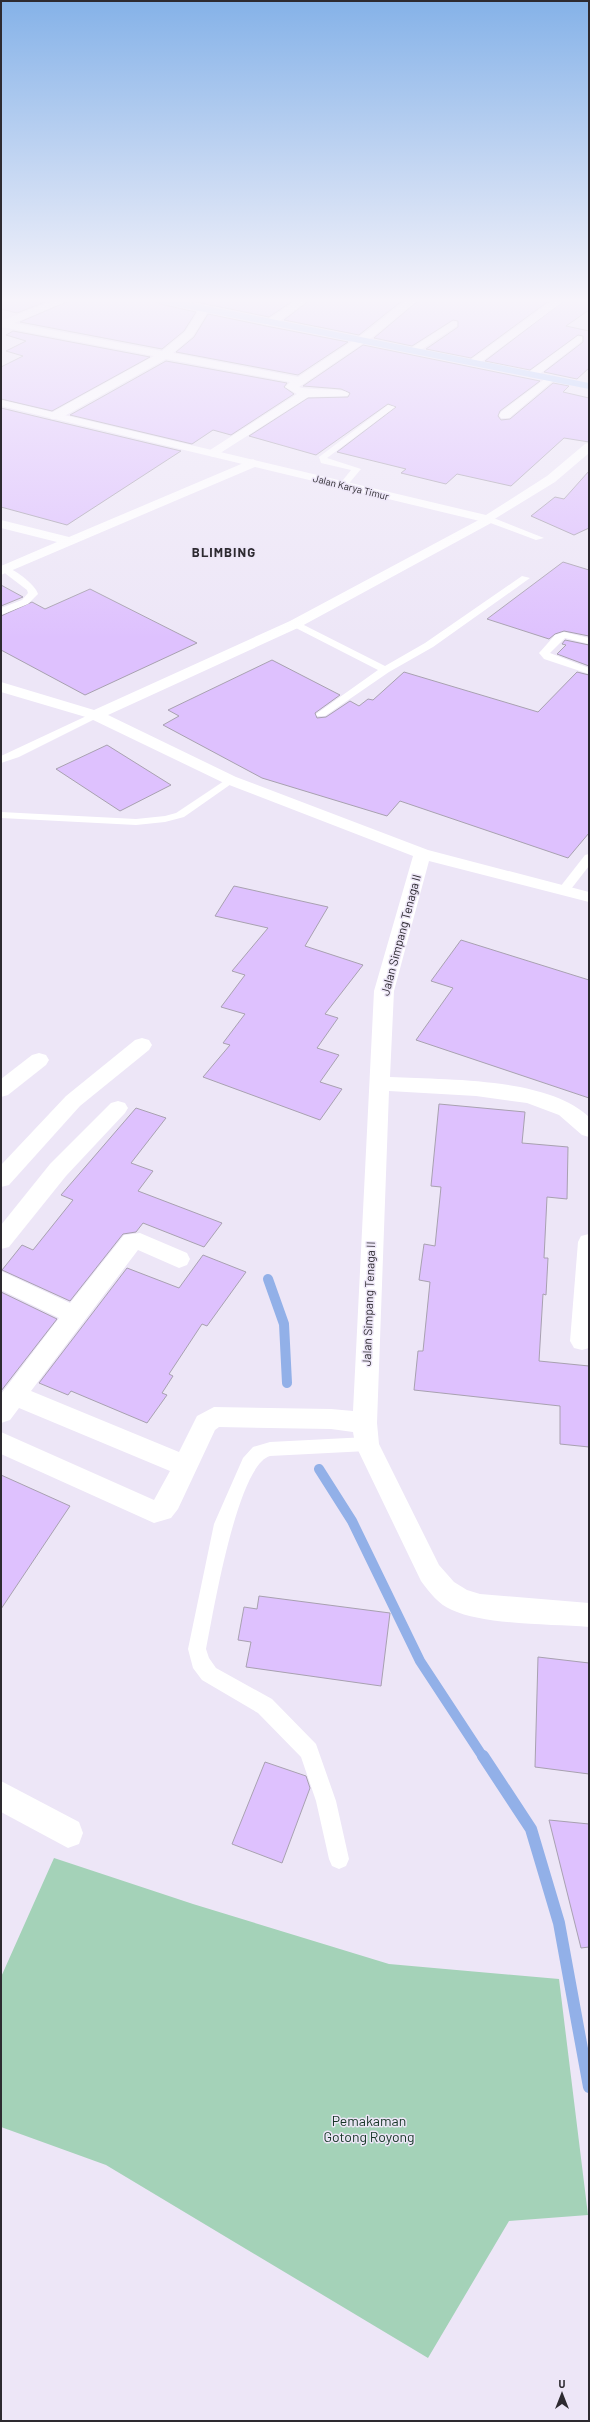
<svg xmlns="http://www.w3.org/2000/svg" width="590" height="2422" font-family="Barlow,sans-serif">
	<rect width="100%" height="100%" fill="#ede6f7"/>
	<path fill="#a4d2b8" d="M 54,1858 L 193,1904 L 389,1964 L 559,1979 L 588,2215 L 509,2221 L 428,2358 L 106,2165 L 1,2127 L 1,1977 Z"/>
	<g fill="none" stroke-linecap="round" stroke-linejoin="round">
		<g stroke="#92b0e8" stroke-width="10">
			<path d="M 268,1279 L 284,1324 L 287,1383"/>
			<path d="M 319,1469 L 352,1521 L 420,1661 L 483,1757"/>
		</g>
		<path stroke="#92b0e8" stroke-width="12" d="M 483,1756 L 531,1829 L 559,1923 L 589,2087"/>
	</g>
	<g fill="#dec1fe" stroke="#a8a1b0">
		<path d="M 1,300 L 50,300 L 17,313 L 1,309 Z"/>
		<path d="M 71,300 L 154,300 L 160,304 L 196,312 L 184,331 L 162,349 L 20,322 Z"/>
		<path d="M 186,300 L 294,300 L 269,317 Z"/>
		<path d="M 310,300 L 403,300 L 359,335 L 284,320 Z"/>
		<path d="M 419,300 L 550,300 L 471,358 L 426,349 L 458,327 L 458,321 L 453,320 L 412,346 L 374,338 Z"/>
		<path d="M 565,300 L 589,300 L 589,310 L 566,326 L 589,331 L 589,368 L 577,379 L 544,372 L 583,342 L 583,336 L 578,335 L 530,370 L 485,361 Z"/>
		<path d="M 208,314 L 266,326 L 348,342 L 298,375 L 176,352 L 194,337 Z"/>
		<path d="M 13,331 L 150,357 L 52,411 L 1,399 L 1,367 L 23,356 L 6,351 L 26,341 L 6,335 Z"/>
		<path d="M 363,345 L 540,381 L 500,411 L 498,416 L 501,420 L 510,419 L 553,383 L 569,386 L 563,392 L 589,398 L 589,442 L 564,438 L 511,486 L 457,474 L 446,484 L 401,473 L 406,469 L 337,452 L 396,407 L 388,404 L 316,455 L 249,436 L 308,398 L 348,397 L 350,393 L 341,389 L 303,386 Z"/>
		<path d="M 166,361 L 287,383 L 284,387 L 294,394 L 231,435 L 213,430 L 192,444 L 70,415 Z"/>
		<path d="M 1,408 L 51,420 L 181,451 L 67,525 L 1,507 Z"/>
		<path d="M 589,471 L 589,528 L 574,535 L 531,516 L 555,497 L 564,499 Z"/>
		<path d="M 563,562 L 589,570 L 589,636 L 564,631 L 555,634 L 549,639 L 487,619 Z"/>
		<path d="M 1,585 L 23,597 L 1,606 Z"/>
		<path d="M 90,589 L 197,643 L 85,695 L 1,650 L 1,616 L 32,602 L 45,609 Z"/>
		<path d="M 565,640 L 589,645 L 589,666 L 557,654 L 566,645 L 562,644 Z"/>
		<path d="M 272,660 L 340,695 L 315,713 L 317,718 L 326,717 L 350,701 L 359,706 L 368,699 L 373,700 L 404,672 L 538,712 L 577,672 L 589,675 L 589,833 L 568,858 L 400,801 L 387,816 L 262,778 L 163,725 L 179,716 L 168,710 Z"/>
		<path d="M 107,745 L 171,785 L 120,811 L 56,769 Z"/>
		<path d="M 234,886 L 328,907 L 305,946 L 363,965 L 325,1014 L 338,1018 L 317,1048 L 339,1055 L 320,1082 L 342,1089 L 320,1120 L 203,1077 L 230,1045 L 223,1043 L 245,1014 L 221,1007 L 245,975 L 232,971 L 268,928 L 215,916 Z"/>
		<path d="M 461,940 L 589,980 L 589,1098 L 416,1040 L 453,988 L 431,981 Z"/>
		<path d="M 439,1104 L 525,1112 L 522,1143 L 568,1147 L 567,1199 L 547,1197 L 544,1258 L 548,1258 L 546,1295 L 543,1294 L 539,1361 L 589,1366 L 589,1447 L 560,1444 L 560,1406 L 414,1390 L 418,1351 L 423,1351 L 430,1282 L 419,1280 L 424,1244 L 435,1246 L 441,1187 L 431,1186 Z"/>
		<path d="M 136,1108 L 166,1118 L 131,1163 L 153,1171 L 138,1191 L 222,1223 L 204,1247 L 143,1223 L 136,1232 L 123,1234 L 70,1301 L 2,1270 L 22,1245 L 33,1250 L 73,1200 L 61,1195 Z"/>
		<path d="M 203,1255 L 246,1272 L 207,1326 L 202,1324 L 169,1374 L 173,1376 L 162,1393 L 167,1395 L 147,1423 L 71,1391 L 68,1395 L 39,1383 L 127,1268 L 179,1288 Z"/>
		<path d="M 1,1292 L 57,1319 L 1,1391 Z"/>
		<path d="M 1,1475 L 70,1506 L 1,1609 Z"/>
		<path d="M 259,1596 L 390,1613 L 381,1686 L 246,1667 L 251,1642 L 238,1640 L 244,1607 L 257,1609 Z"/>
		<path d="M 538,1657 L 589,1663 L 589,1774 L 535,1767 Z"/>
		<path d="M 265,1762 L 306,1776 L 310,1788 L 282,1863 L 232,1844 Z"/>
		<path d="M 549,1820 L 589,1824 L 589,1947 L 581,1948 Z"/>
	</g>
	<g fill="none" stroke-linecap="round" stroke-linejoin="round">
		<g fill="#fff" fill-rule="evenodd">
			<path d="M 388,405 L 395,407 L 327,458 L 361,469 L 346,487 L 340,487 L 339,485 L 351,470 L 321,463 L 319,457 Z"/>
			<path d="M 485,517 L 491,517 L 544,538 L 536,540 L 485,521 Z"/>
			<path d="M 2,567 C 10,565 36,585 38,594 L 28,604 L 1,615 L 1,608 L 22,600 L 28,593 L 27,590 L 2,571 Z"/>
			<path d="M 522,576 L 530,578 L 433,647 L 389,672 L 325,716 L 317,716 L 316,714 L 378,670 L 292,626 L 292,622 L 298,622 L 385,666 L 425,643 Z"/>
			<path d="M 564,632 L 589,638 L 589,644 L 565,638 L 550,653 L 589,668 L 589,674 L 544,659 L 539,653 L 555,635 Z"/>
			<path d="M 95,712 L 99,713 L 99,717 L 19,757 L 1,763 L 1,756 Z"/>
			<path d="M 230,777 L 236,780 L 234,782 L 184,817 L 165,822 L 136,825 L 1,818 L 1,812 L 136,819 L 165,816 L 176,813 Z"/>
			<path d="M 589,854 L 589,866 L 568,893 L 560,893 L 558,890 L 560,887 L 585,855 Z"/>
			<path d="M 367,1437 L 373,1439 L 376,1444 L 373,1449 L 367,1451 L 270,1456 C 237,1465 213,1615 206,1649 L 209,1658 L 216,1668 L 272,1699 L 316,1744 L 336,1801 L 349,1859 L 346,1866 L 339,1869 L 332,1866 L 329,1859 L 316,1801 L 301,1757 L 258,1713 L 202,1680 L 193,1668 L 188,1649 L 214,1524 L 243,1458 L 253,1447 L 270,1442 Z"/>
		</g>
		<g fill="#fff" fill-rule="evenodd">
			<path d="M 55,300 L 70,300 L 14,323 L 162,351 L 185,332 L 200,308 L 204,307 L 209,310 L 193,336 L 173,353 L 298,377 L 366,332 L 406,300 L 418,300 L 374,336 L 299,387 C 310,391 344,387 349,394 L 347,396 L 308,397 L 214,457 L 210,456 L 208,453 L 210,450 L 297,394 L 285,387 L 290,382 L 166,359 L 59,419 L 51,419 L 49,416 L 51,413 L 154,356 L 1,327 L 1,321 Z"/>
			<path d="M 297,300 L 309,300 L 274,325 L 266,325 L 266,321 Z"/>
			<path d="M 553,300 L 564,301 L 477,365 L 469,365 L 469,361 Z"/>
			<path d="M 453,321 L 457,322 L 457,326 L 416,353 L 408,353 L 407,351 Z"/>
			<path d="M 578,336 L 582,337 L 582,341 L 537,376 L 529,376 L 529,372 Z"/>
			<path d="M 550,375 L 556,378 L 554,380 L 509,418 L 501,418 L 499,415 L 501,412 Z"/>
			<path d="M 253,459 L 259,463 L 257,466 L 1,575 L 1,566 L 57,542 L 1,528 L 1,520 L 69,537 Z"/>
			<path d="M 488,515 L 495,519 L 493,522 L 300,627 L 108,715 L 236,777 L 428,850 L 589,892 L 589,902 L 429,861 L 394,991 L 390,1077 C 446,1080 547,1077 589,1117 L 589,1137 L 582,1135 L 559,1115 L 527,1103 L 476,1096 L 389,1091 L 377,1423 L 379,1444 L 439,1565 L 454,1582 L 467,1590 L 480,1594 L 589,1603 L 589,1627 C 552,1624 484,1625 452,1610 C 438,1604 430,1593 421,1581 L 355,1444 L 353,1432 L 331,1429 L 219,1427 L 215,1430 L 178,1509 L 171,1518 L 154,1523 L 1,1454 L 1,1432 L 154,1500 L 170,1471 L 19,1408 L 10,1420 L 1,1423 L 1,1394 L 59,1318 L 1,1290 L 1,1271 L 70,1303 L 124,1235 L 140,1233 L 187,1253 L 190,1259 L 187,1265 L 179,1268 L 138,1250 L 31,1391 L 179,1452 L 197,1416 L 214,1407 L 331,1409 L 353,1411 L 374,991 L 413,856 L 224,783 L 89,718 L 1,692 L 1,682 L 94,710 L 290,621 Z"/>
			<path d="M 142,1038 L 149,1040 L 152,1045 L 149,1050 L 80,1106 L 9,1185 L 1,1187 L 1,1165 L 66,1096 L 135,1040 Z"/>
			<path d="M 39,1053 L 46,1055 L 49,1060 L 46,1065 L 8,1095 L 1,1097 L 1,1079 L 32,1055 Z"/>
			<path d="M 118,1101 L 125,1103 L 128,1108 L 125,1113 L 66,1176 L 9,1247 L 1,1249 L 1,1225 L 50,1164 L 111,1103 Z"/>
			<path d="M 589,1234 L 589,1348 L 582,1350 L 574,1348 L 570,1341 L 578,1242 L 581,1236 Z"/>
			<path d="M 1,1781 L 79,1822 L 83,1833 L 79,1844 L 68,1848 L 1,1812 Z"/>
		</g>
		<path fill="#fff" fill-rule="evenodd" d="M 1,400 L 486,515 L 547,476 L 585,444 L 589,443 L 589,453 L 555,482 L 488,523 L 1,406 Z"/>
		<path fill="#b6cefb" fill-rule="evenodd" d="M 155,300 L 177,300 L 589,383 L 589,389 L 160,303 Z"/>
	</g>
	<linearGradient id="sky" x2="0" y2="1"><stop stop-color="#85b2e8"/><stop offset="0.47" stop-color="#f7f4fb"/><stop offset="1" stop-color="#f7f4fb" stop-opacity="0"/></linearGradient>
	<rect width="590" height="639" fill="url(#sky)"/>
	<g text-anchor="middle" stroke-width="3" stroke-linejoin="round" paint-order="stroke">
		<g font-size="10" fill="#2d2a30" stroke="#ede6f7">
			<text transform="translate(351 487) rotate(14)" y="4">Jalan Karya Timur</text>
		</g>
		<g font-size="12" fill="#2d2a30" stroke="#ede6f7">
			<text transform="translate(401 935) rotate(-75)" y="4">Jalan Simpang Tenaga II</text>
			<text transform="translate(369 1304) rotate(-88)" y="4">Jalan Simpang Tenaga II</text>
		</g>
		<g font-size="13" font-weight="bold" letter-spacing="1" fill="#2d2a30" stroke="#ede6f7">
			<text x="224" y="557">BLIMBING</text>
		</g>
		<g font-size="14" fill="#153425" stroke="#ede6f7">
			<text x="369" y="2126">Pemakaman<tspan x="369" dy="16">Gotong Royong</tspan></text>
		</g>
	</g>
	<rect width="590" height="2422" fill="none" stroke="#2d2a30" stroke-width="4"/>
	<g transform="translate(562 2394)" stroke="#ede6f7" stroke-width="3" paint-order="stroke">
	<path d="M0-3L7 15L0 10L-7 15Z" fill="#2d2a30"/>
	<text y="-6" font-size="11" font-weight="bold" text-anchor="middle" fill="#2d2a30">U</text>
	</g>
</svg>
